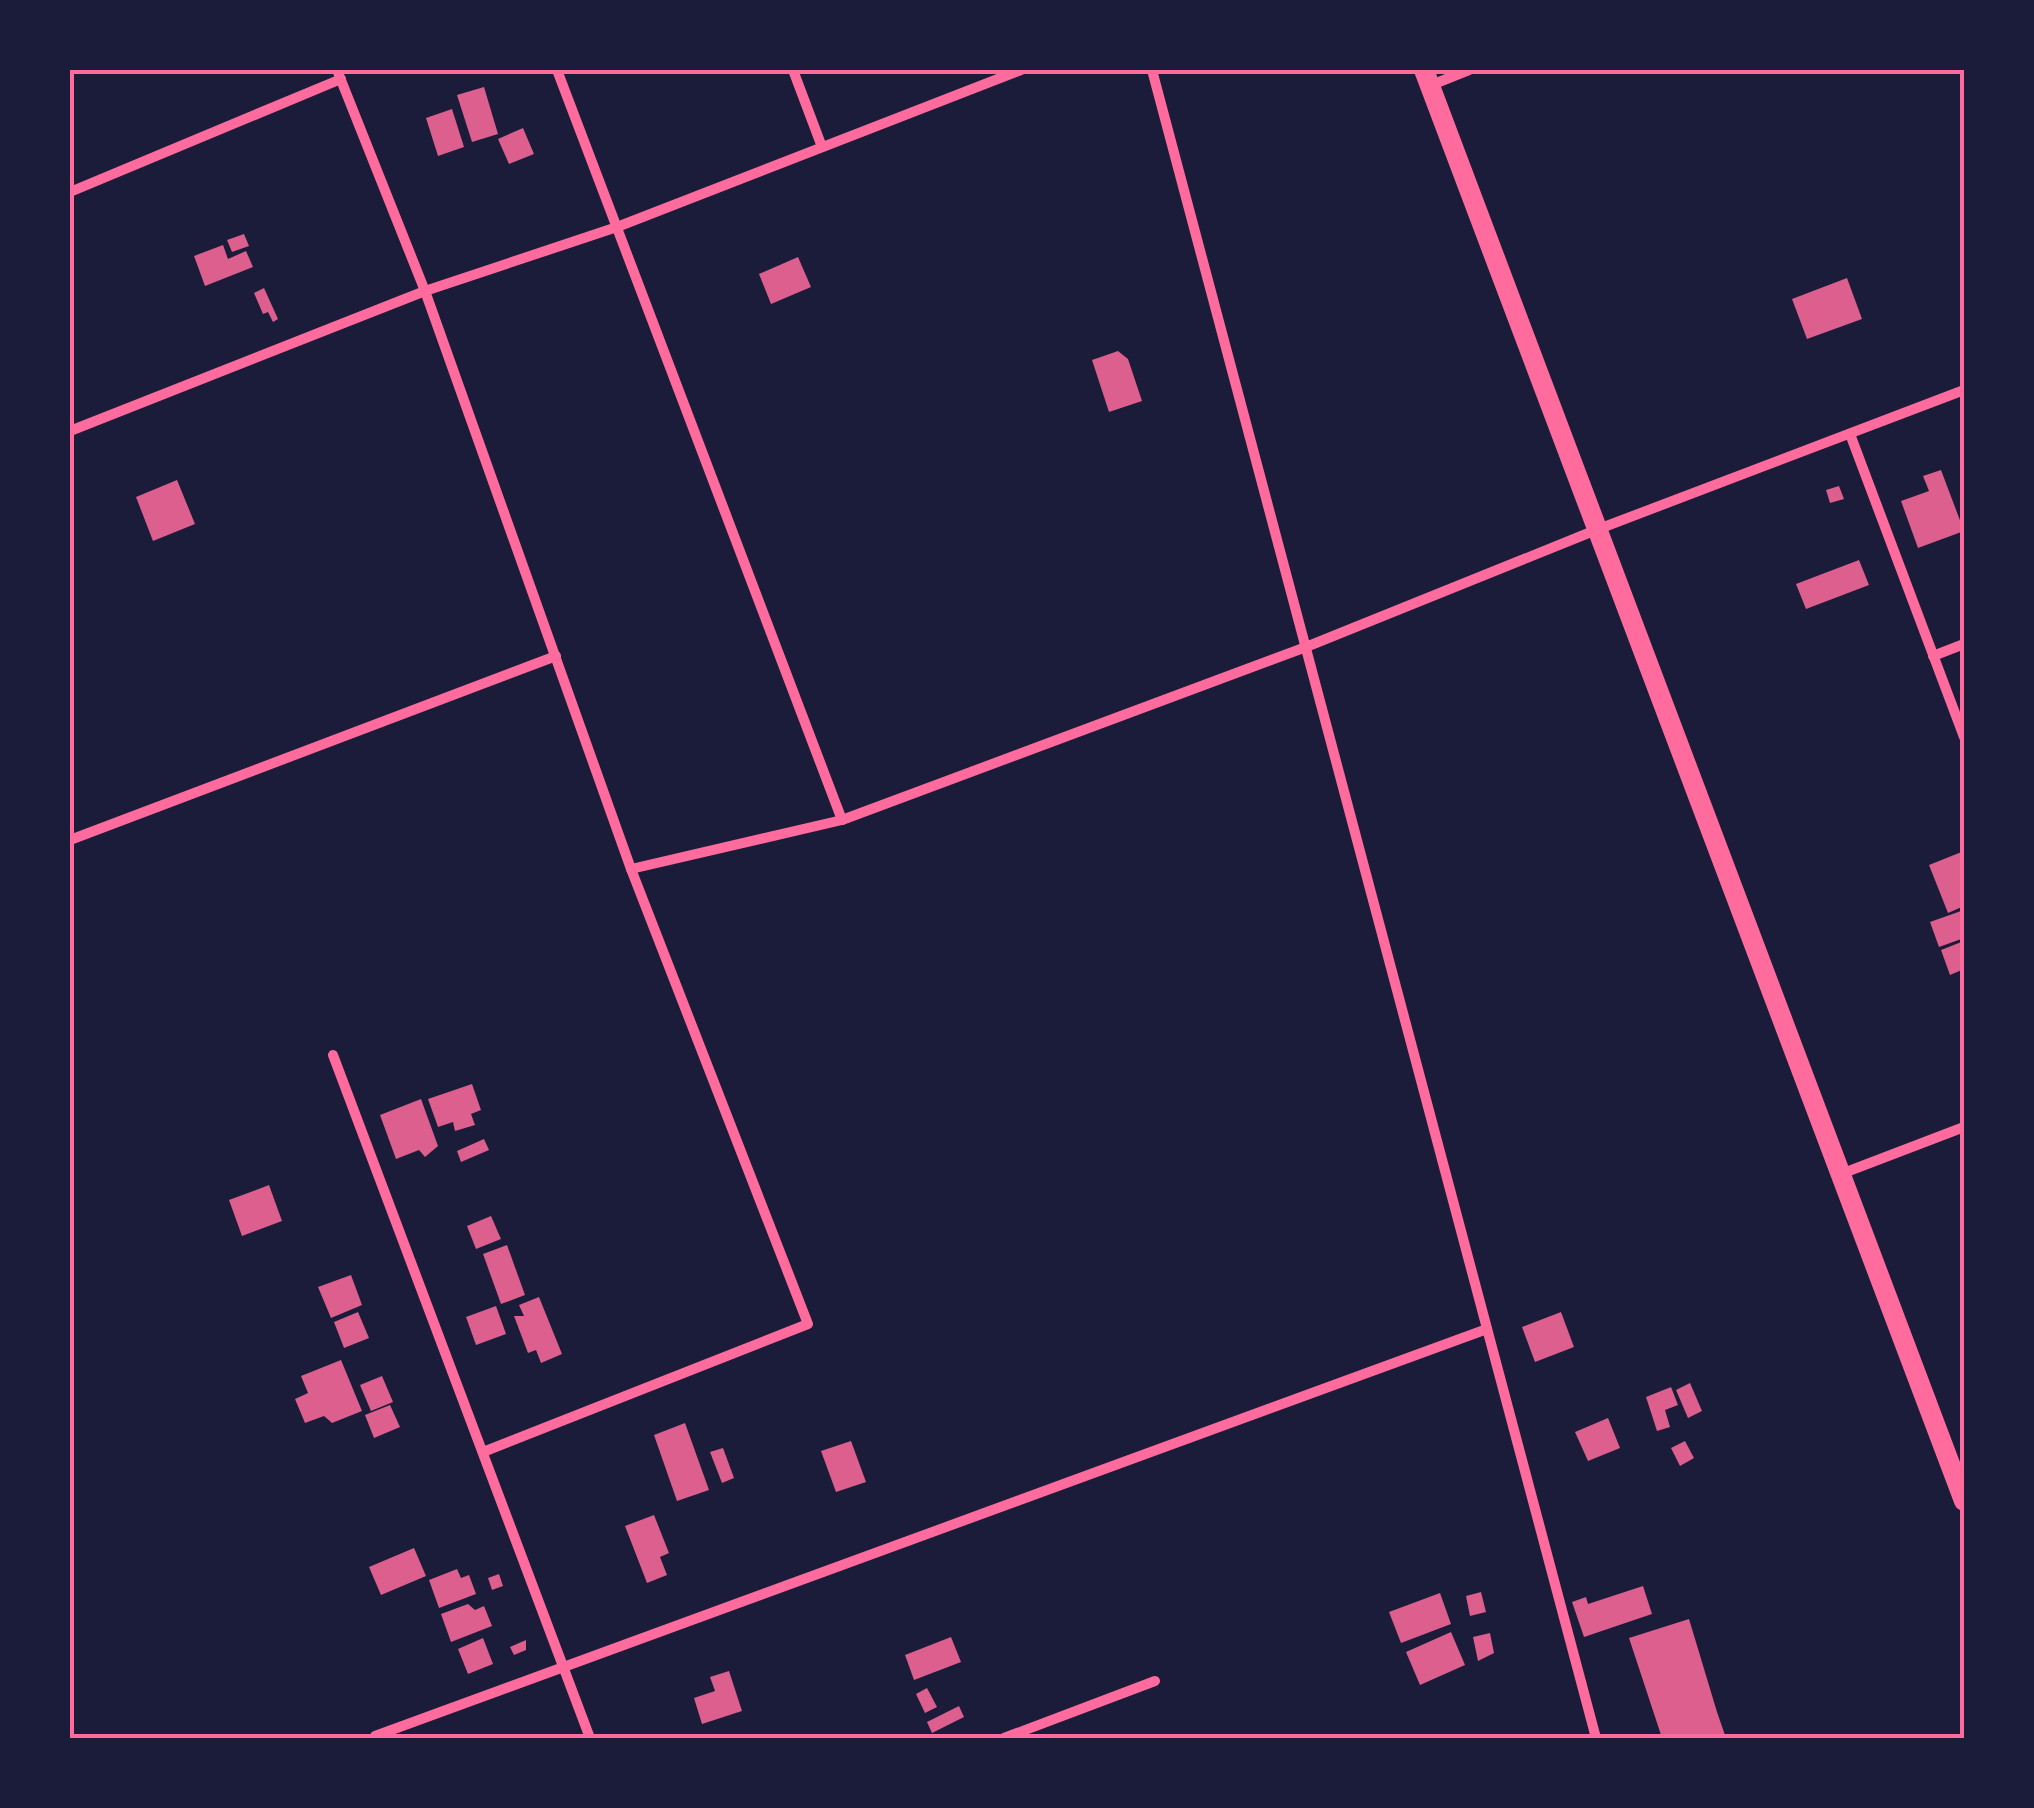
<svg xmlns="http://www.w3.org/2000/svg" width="2034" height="1808" font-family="'Work Sans',sans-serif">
	<rect width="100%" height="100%" fill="#1b1b3a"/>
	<g fill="#dd5f8e">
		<path d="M 484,87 L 498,134 L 472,142 L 457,95 Z"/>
		<path d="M 452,109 L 464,147 L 438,156 L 426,118 Z"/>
		<path d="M 523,128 L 534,154 L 509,164 L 498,139 Z"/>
		<path d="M 244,234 L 249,246 L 232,252 L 227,240 Z"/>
		<path d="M 223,245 L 228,259 L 246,251 L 253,267 L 205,286 L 194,256 Z"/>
		<path d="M 798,257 L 811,287 L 771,304 L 759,274 Z"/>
		<path d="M 1847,278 L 1862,319 L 1807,339 L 1792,299 Z"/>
		<path d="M 264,288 L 278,319 L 273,322 L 268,312 L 263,314 L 254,293 Z"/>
		<path d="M 1118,351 L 1128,359 L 1142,401 L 1109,412 L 1092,360 Z"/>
		<path d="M 1941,470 L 1964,531 L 1918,548 L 1901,501 L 1929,491 L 1923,476 Z"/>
		<path d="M 177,480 L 195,524 L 153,541 L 136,497 Z"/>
		<path d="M 1839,486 L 1844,499 L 1830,503 L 1826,490 Z"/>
		<path d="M 1859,560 L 1869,585 L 1806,609 L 1796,584 Z"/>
		<path d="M 1964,851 L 1964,906 L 1948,913 L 1929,865 Z"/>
		<path d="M 1961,911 L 1964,919 L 1964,938 L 1939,947 L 1930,922 Z"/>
		<path d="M 1964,941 L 1964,969 L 1950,975 L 1941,950 Z"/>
		<path d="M 472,1084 L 481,1110 L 471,1114 L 475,1125 L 455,1131 L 453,1122 L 438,1127 L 428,1099 Z"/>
		<path d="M 421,1099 L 438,1146 L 425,1157 L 419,1150 L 396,1159 L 380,1115 Z"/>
		<path d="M 484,1139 L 489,1150 L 461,1162 L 457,1151 Z"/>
		<path d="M 269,1185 L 282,1221 L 242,1236 L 229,1200 Z"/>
		<path d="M 491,1216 L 501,1239 L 476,1249 L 467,1226 Z"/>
		<path d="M 507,1245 L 525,1295 L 501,1304 L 483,1254 Z"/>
		<path d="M 351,1275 L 362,1305 L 331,1318 L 318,1287 Z"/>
		<path d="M 539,1297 L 562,1354 L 541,1363 L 536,1350 L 528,1353 L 514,1316 L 524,1316 L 519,1305 Z"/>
		<path d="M 496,1306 L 506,1334 L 476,1345 L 466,1317 Z"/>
		<path d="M 358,1312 L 369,1338 L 344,1348 L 334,1322 Z"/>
		<path d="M 1561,1312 L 1574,1347 L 1535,1362 L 1522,1327 Z"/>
		<path d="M 341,1360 L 362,1411 L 332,1423 L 324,1416 L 305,1423 L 295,1399 L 308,1393 L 301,1376 Z"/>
		<path d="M 382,1376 L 393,1402 L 371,1411 L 360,1385 Z"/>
		<path d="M 1690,1383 L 1702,1411 L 1688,1418 L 1676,1390 Z"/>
		<path d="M 1671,1387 L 1678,1405 L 1665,1410 L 1670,1427 L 1657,1431 L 1646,1397 Z"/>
		<path d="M 390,1405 L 400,1427 L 374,1438 L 365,1415 Z"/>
		<path d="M 1608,1418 L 1620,1448 L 1588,1461 L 1575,1432 Z"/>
		<path d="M 685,1423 L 709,1490 L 677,1501 L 654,1435 Z"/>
		<path d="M 851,1441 L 866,1482 L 836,1492 L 821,1451 Z"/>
		<path d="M 1685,1441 L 1694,1458 L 1680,1466 L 1671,1448 Z"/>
		<path d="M 723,1448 L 734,1478 L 722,1483 L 710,1452 Z"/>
		<path d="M 654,1515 L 669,1553 L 660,1557 L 667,1575 L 647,1583 L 625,1526 Z"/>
		<path d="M 414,1548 L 426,1576 L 381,1595 L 369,1567 Z"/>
		<path d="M 457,1569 L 461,1578 L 469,1575 L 476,1594 L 439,1608 L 429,1580 Z"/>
		<path d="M 499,1574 L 503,1586 L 492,1590 L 488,1578 Z"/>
		<path d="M 1643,1586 L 1652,1614 L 1584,1637 L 1572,1602 L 1586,1597 L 1588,1604 Z"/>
		<path d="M 1481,1592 L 1486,1612 L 1470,1616 L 1466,1596 Z"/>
		<path d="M 1440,1593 L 1451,1624 L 1401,1643 L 1389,1612 Z"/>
		<path d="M 468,1604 L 475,1610 L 484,1606 L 492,1626 L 451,1642 L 441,1614 Z"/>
		<path d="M 1689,1619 L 1717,1712 L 1726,1738 L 1662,1738 L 1629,1638 Z"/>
		<path d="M 1451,1632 L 1465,1665 L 1420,1685 L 1406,1652 Z"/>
		<path d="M 1490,1633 L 1494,1653 L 1478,1661 L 1473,1637 Z"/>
		<path d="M 951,1637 L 961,1662 L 914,1680 L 905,1655 Z"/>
		<path d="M 483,1638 L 493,1664 L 468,1674 L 458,1649 Z"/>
		<path d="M 526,1640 L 526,1650 L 514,1655 L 510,1647 Z"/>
		<path d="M 729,1671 L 742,1711 L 702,1724 L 694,1698 L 715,1691 L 710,1677 Z"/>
		<path d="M 927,1688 L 937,1707 L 925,1713 L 916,1694 Z"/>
		<path d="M 959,1706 L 964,1717 L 932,1733 L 927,1722 Z"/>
	</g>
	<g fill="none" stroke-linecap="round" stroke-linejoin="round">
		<g stroke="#ff6b9d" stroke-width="10">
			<path d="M 337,70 L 425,291 L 631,869 L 808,1324 L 483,1452"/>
			<path d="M 557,70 L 842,820"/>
			<path d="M 793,70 L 822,147"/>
			<path d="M 1152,70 L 1596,1738"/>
			<path d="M 1429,86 L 1469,70"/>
			<path d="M 70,192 L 341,79"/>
			<path d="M 70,431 L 425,291 L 617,227 L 1021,70"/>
			<path d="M 1850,434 L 1964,737"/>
			<path d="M 1933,656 L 1964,644"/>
			<path d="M 70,840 L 556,656"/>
			<path d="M 631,869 L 842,820 L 1306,647 L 1596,530 L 1964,390"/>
			<path d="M 333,1055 L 590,1738"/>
			<path d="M 1841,1174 L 1964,1127"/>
			<path d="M 375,1736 L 1487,1329"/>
			<path d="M 1004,1738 L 1155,1681"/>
		</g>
		<path stroke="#ff6b9d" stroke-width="20" d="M 1424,70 L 1964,1501"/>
	</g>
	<rect width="2034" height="1808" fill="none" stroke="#1b1b3a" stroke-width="145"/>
	<rect x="72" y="72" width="1890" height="1664" fill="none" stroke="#ff6b9d" stroke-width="4"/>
</svg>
